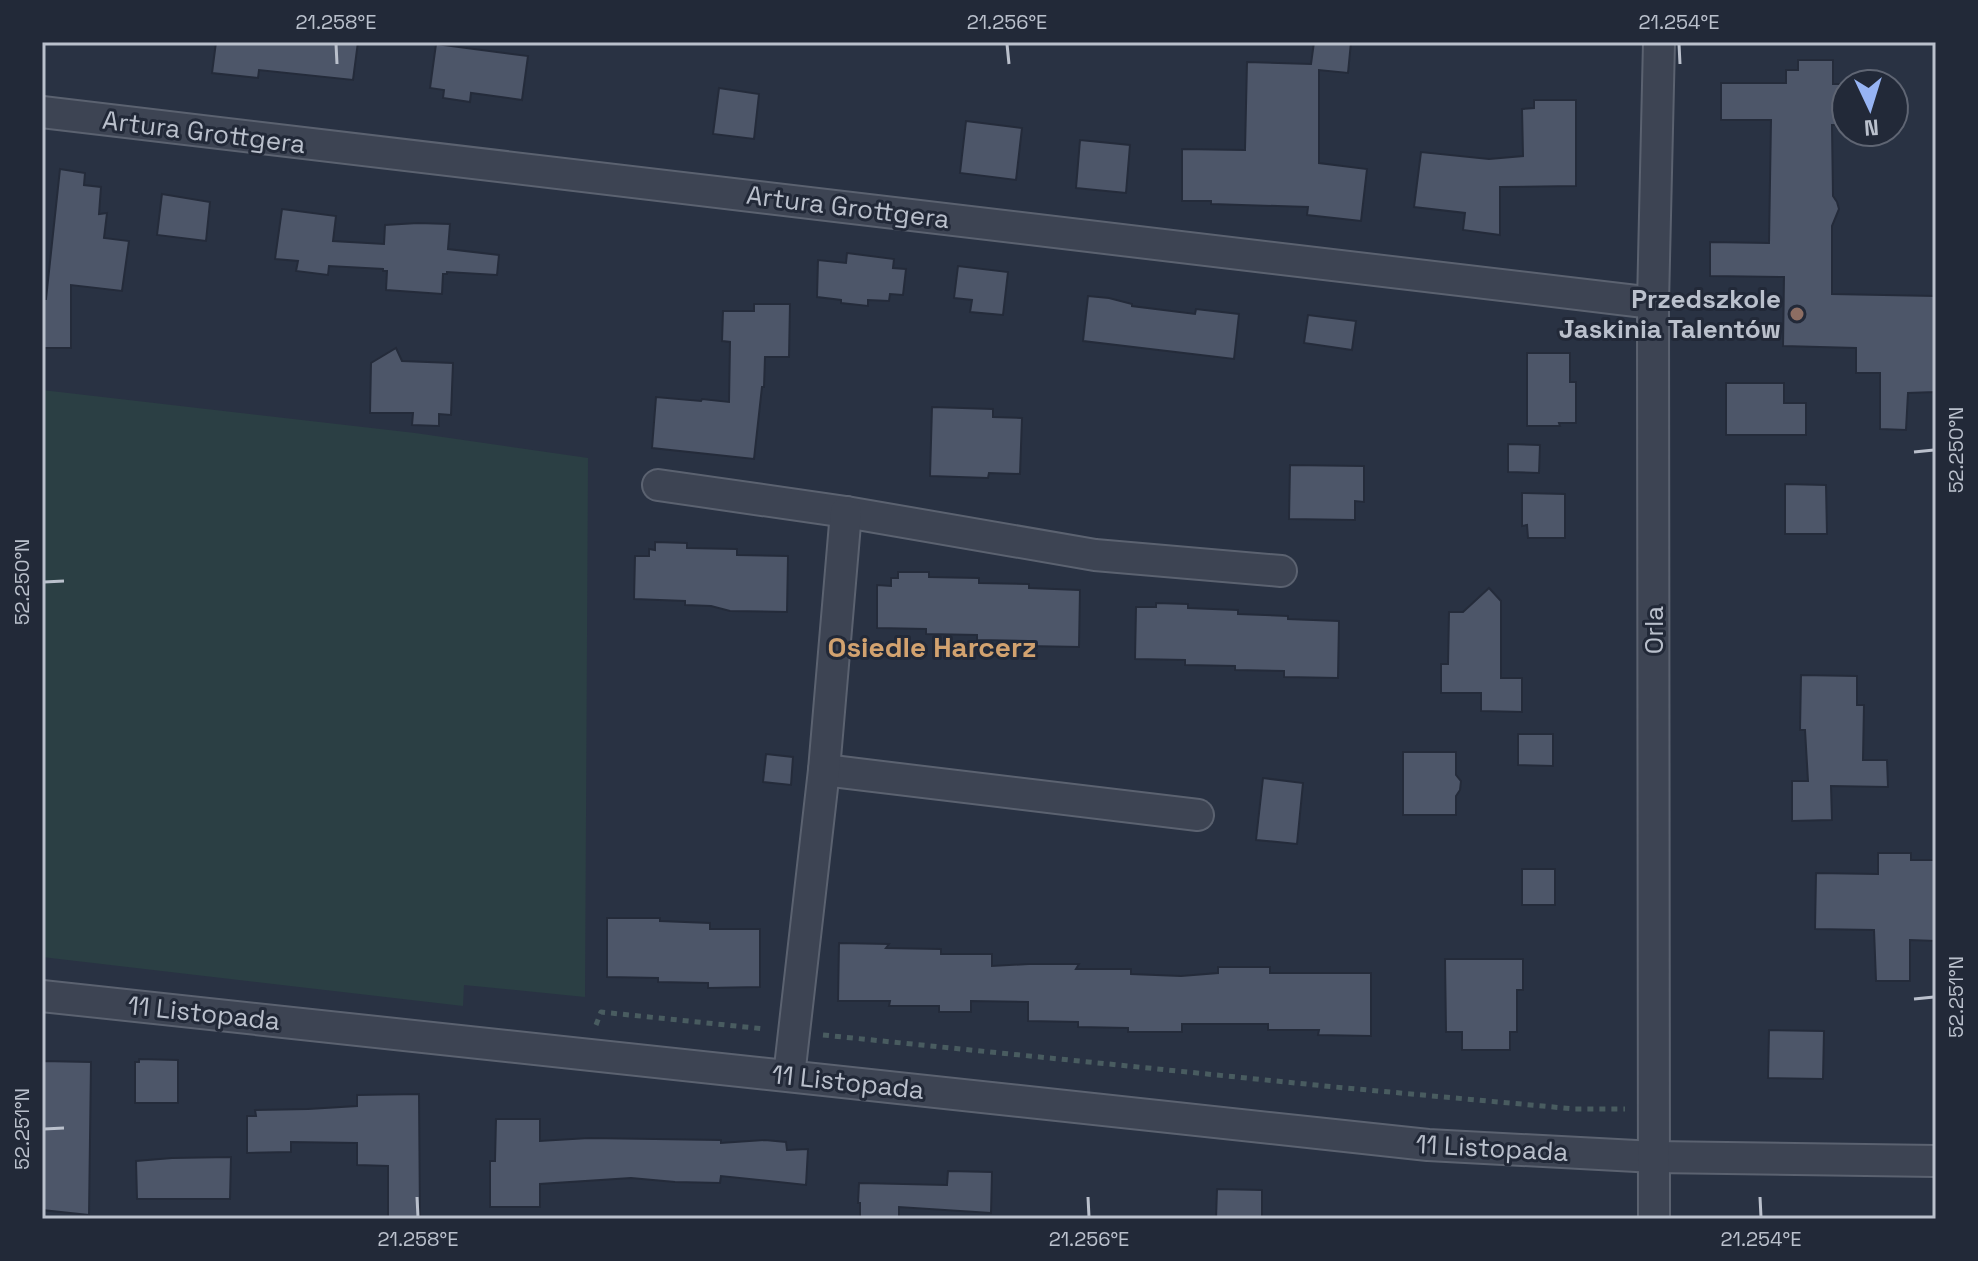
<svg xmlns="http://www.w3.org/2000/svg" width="1978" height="1261" font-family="'Space Grotesk',sans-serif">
	<rect width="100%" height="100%" fill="#293243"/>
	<path fill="#2b3f44" d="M 42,390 L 415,433 L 588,458 L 585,997 L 464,985 L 463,1006 L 42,957 Z"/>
	<g fill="#4d5669" stroke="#242b3a" stroke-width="2">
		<path d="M 216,42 L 358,42 L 353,80 L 259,70 L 258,78 L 212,73 Z"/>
		<path d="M 1314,42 L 1351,42 L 1348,73 L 1319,70 L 1319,163 L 1367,169 L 1361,221 L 1307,215 L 1308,207 L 1211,204 L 1211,201 L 1182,201 L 1182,149 L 1245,150 L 1247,62 L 1311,64 Z"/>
		<path d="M 436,44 L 528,56 L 522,100 L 471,93 L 470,102 L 443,98 L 444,90 L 430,88 Z"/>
		<path d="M 1798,60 L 1833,60 L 1833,84 L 1842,84 L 1842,95 L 1846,96 L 1846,113 L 1842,114 L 1842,125 L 1832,125 L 1833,196 L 1837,202 L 1839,209 L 1832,226 L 1832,294 L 1936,296 L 1936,392 L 1908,393 L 1906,430 L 1880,429 L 1880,373 L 1856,373 L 1856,348 L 1783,346 L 1784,277 L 1710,276 L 1710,242 L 1769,243 L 1771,120 L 1721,120 L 1721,83 L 1786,83 L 1786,70 L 1798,70 Z"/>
		<path d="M 719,88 L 759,94 L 754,139 L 713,134 Z"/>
		<path d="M 1534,100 L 1576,100 L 1576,186 L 1500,187 L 1500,235 L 1463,230 L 1465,213 L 1414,207 L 1421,152 L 1489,159 L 1523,156 L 1522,109 L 1534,108 Z"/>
		<path d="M 966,121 L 1022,128 L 1016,180 L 960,173 Z"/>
		<path d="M 1080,140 L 1130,145 L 1126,193 L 1076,188 Z"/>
		<path d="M 60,169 L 85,173 L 84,185 L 101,187 L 99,214 L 107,213 L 104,238 L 129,241 L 122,291 L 71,285 L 71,348 L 42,348 L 42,299 L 46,299 Z"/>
		<path d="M 162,194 L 210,202 L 206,241 L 157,235 Z"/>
		<path d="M 282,209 L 336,216 L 333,241 L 384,244 L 385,225 L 418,223 L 450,224 L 448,249 L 499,255 L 497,275 L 447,272 L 447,274 L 443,274 L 442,294 L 386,290 L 387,271 L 383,271 L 383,269 L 329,266 L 328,275 L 296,271 L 298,261 L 275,259 Z"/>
		<path d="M 847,253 L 894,259 L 893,268 L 906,269 L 903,295 L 890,294 L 889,301 L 868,300 L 868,306 L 841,303 L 841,300 L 817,297 L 818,260 L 846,263 Z"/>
		<path d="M 958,266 L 1008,272 L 1003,315 L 970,312 L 972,300 L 954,298 Z"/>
		<path d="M 1088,296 L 1109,298 L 1132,304 L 1132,306 L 1195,314 L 1196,309 L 1239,314 L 1234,359 L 1083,341 Z"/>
		<path d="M 754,304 L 790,304 L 789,357 L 765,357 L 764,387 L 762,387 L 754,459 L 652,448 L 656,397 L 701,401 L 702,399 L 729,402 L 730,342 L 722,341 L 723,311 L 754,311 Z"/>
		<path d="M 1308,315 L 1356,321 L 1352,350 L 1304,343 Z"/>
		<path d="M 396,348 L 402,361 L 453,363 L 451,415 L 439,414 L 439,426 L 412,425 L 413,413 L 370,413 L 371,363 Z"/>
		<path d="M 1527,353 L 1570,353 L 1570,382 L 1576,382 L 1576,423 L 1559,423 L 1560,426 L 1527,426 Z"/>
		<path d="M 1726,383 L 1784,383 L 1784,403 L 1806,403 L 1806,435 L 1726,435 Z"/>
		<path d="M 932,407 L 993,409 L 993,417 L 1022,418 L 1020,474 L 989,473 L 988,478 L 930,476 Z"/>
		<path d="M 1508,444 L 1540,445 L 1539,473 L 1508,472 Z"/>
		<path d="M 1290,465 L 1364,466 L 1364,502 L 1355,501 L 1355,520 L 1289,519 Z"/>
		<path d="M 1785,484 L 1826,485 L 1827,534 L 1785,534 Z"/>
		<path d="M 1522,493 L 1565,494 L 1565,538 L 1528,538 L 1527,525 L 1522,526 Z"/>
		<path d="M 655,542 L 687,543 L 687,548 L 737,549 L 737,555 L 788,556 L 787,612 L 730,611 L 711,606 L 685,605 L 685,601 L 634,599 L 635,556 L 649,556 L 649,549 L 655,550 Z"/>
		<path d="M 898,572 L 929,572 L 929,577 L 979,578 L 979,583 L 1029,584 L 1029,588 L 1080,590 L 1079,647 L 1026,646 L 1027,641 L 977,640 L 977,635 L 926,634 L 926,629 L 877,628 L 877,585 L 891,586 L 891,578 L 898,578 Z"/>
		<path d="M 1489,588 L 1501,601 L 1501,678 L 1522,678 L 1522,712 L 1481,711 L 1481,693 L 1441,693 L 1441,664 L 1448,664 L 1449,612 L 1463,612 Z"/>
		<path d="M 1156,603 L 1188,604 L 1188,608 L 1238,610 L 1238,614 L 1288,616 L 1288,619 L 1339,621 L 1338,678 L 1284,677 L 1284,671 L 1235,670 L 1235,666 L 1185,665 L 1185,660 L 1135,659 L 1136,607 L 1156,607 Z"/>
		<path d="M 1801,675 L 1857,676 L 1857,705 L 1864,705 L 1863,760 L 1887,760 L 1888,787 L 1831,786 L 1832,820 L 1792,821 L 1792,781 L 1808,781 L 1805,730 L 1800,730 Z"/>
		<path d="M 1518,734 L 1553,734 L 1553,766 L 1518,765 Z"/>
		<path d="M 1403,752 L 1456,752 L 1456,775 L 1461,781 L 1460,790 L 1456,796 L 1456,815 L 1403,815 Z"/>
		<path d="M 766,754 L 793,757 L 791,785 L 763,782 Z"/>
		<path d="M 1263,778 L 1303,783 L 1297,844 L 1256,840 Z"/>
		<path d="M 1878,853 L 1911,853 L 1911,860 L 1936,860 L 1936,941 L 1910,940 L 1910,981 L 1876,981 L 1874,930 L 1815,929 L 1816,873 L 1878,874 Z"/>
		<rect x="1522" y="869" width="33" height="36"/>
		<path d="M 607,918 L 660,918 L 660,921 L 710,923 L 710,929 L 760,929 L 760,987 L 708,988 L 708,983 L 658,982 L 658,978 L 607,977 Z"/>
		<path d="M 839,943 L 889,944 L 886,948 L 941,949 L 941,954 L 992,954 L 992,966 L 1029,964 L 1079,964 L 1076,969 L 1131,969 L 1131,974 L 1181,976 L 1218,973 L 1218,967 L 1270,967 L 1270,973 L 1371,973 L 1371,1036 L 1318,1035 L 1319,1030 L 1268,1030 L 1268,1024 L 1182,1024 L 1182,1032 L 1128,1032 L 1128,1028 L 1078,1027 L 1078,1022 L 1028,1021 L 1028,1002 L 971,1001 L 971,1012 L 939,1012 L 939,1006 L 889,1006 L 890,1001 L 838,1001 Z"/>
		<path d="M 1445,959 L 1523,959 L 1523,990 L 1517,990 L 1517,1032 L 1510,1032 L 1510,1050 L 1462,1050 L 1462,1032 L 1446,1032 Z"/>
		<path d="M 1769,1030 L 1824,1031 L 1823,1079 L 1768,1078 Z"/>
		<path d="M 139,1059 L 178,1060 L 178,1103 L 135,1103 L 135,1062 L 139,1062 Z"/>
		<path d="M 42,1061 L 91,1062 L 89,1215 L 42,1210 Z"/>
		<path d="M 419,1094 L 420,1219 L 388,1219 L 388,1166 L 357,1165 L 357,1143 L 291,1142 L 291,1152 L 247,1153 L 247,1116 L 256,1116 L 255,1110 L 308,1109 L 357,1106 L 357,1095 Z"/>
		<path d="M 496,1119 L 540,1119 L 540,1141 L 589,1138 L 721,1140 L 721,1143 L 765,1140 L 786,1142 L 787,1150 L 808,1149 L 806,1185 L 721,1176 L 720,1183 L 675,1182 L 631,1178 L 540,1184 L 540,1207 L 490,1207 L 490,1161 L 495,1161 Z"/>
		<path d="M 231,1157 L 230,1199 L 137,1199 L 136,1161 L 172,1158 Z"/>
		<path d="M 948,1171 L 992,1172 L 991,1213 L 899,1207 L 899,1219 L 860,1219 L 860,1203 L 858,1203 L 859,1183 L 947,1185 Z"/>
		<path d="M 1217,1189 L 1262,1190 L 1262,1219 L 1216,1219 Z"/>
	</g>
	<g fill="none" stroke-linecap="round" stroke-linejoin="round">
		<defs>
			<g id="street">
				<path d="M 42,112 L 1653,303"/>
				<path d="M 658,485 L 846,512 L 1095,555 L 1281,571"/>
				<path d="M 824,770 L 1198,815"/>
				<path d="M 42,996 L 1428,1145 L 1655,1157 L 1936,1161"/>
				<path d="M 789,1076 L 824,770 L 846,512"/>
				<path d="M 1654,1219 L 1653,303 L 1659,42"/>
			</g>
		</defs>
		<use href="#street" stroke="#5b6270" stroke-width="34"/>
		<g stroke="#495c60" stroke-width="5" stroke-dasharray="6 6" stroke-linecap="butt">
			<path d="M 596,1025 L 601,1012 L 765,1029"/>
			<path d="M 823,1035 L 1335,1087 L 1575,1109 L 1625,1109"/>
		</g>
		<use href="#street" stroke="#3d4453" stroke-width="30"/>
	</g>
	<path fill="none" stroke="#bac0cc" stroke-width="3" d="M 336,44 L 337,64M 1007,44 L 1009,64M 1679,44 L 1680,64M 1914,452 L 1934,450M 44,582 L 64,581M 1914,999 L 1934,997M 44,1129 L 64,1128M 417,1197 L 418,1217M 1088,1197 L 1089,1217M 1760,1197 L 1761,1217"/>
	<circle fill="#8d6e63" stroke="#222938" stroke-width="3" cx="1797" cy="314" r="8"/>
	<g text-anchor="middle" stroke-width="6" stroke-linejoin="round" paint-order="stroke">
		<g font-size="26" fill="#bac0cc" stroke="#222938">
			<text transform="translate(204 132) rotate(7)" y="9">Artura Grottgera</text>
			<text transform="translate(848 207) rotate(7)" y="9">Artura Grottgera</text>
			<text transform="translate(1654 630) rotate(-90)" y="9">Orla</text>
			<text transform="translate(204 1013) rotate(6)" y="9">11 Listopada</text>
			<text transform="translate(848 1082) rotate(6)" y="9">11 Listopada</text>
			<text transform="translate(1492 1148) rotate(3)" y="9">11 Listopada</text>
		</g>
		<g font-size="26" font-weight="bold" fill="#bac0cc" stroke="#222938" text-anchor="end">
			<text x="1781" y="308">Przedszkole<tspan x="1781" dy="30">Jaskinia Talentów</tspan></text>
		</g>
		<g font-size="28" font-weight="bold" fill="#d2a26f" stroke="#222938">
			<text x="932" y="657">Osiedle Harcerz</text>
		</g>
	</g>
	<rect width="1978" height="1261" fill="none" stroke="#222938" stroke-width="88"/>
	<g transform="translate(1870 108) rotate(176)"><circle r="38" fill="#222938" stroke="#5f6573" stroke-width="2"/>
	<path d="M0-6L14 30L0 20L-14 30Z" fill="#97b4f4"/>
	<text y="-12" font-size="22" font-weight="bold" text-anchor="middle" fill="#bac0cc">N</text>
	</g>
	<rect x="44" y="44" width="1890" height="1173" fill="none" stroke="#bac0cc" stroke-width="3"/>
	<g font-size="20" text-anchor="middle" fill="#bac0cc">
		<text x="336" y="29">21.258°E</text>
		<text x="1007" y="29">21.256°E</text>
		<text x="1679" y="29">21.254°E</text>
		<text transform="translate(1956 450) rotate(-90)" y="7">52.250°N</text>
		<text transform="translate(22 582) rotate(-90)" y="7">52.250°N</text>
		<text transform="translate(1956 997) rotate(-90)" y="7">52.251°N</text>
		<text transform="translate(22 1129) rotate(-90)" y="7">52.251°N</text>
		<text x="418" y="1246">21.258°E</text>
		<text x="1089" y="1246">21.256°E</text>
		<text x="1761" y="1246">21.254°E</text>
	</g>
</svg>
